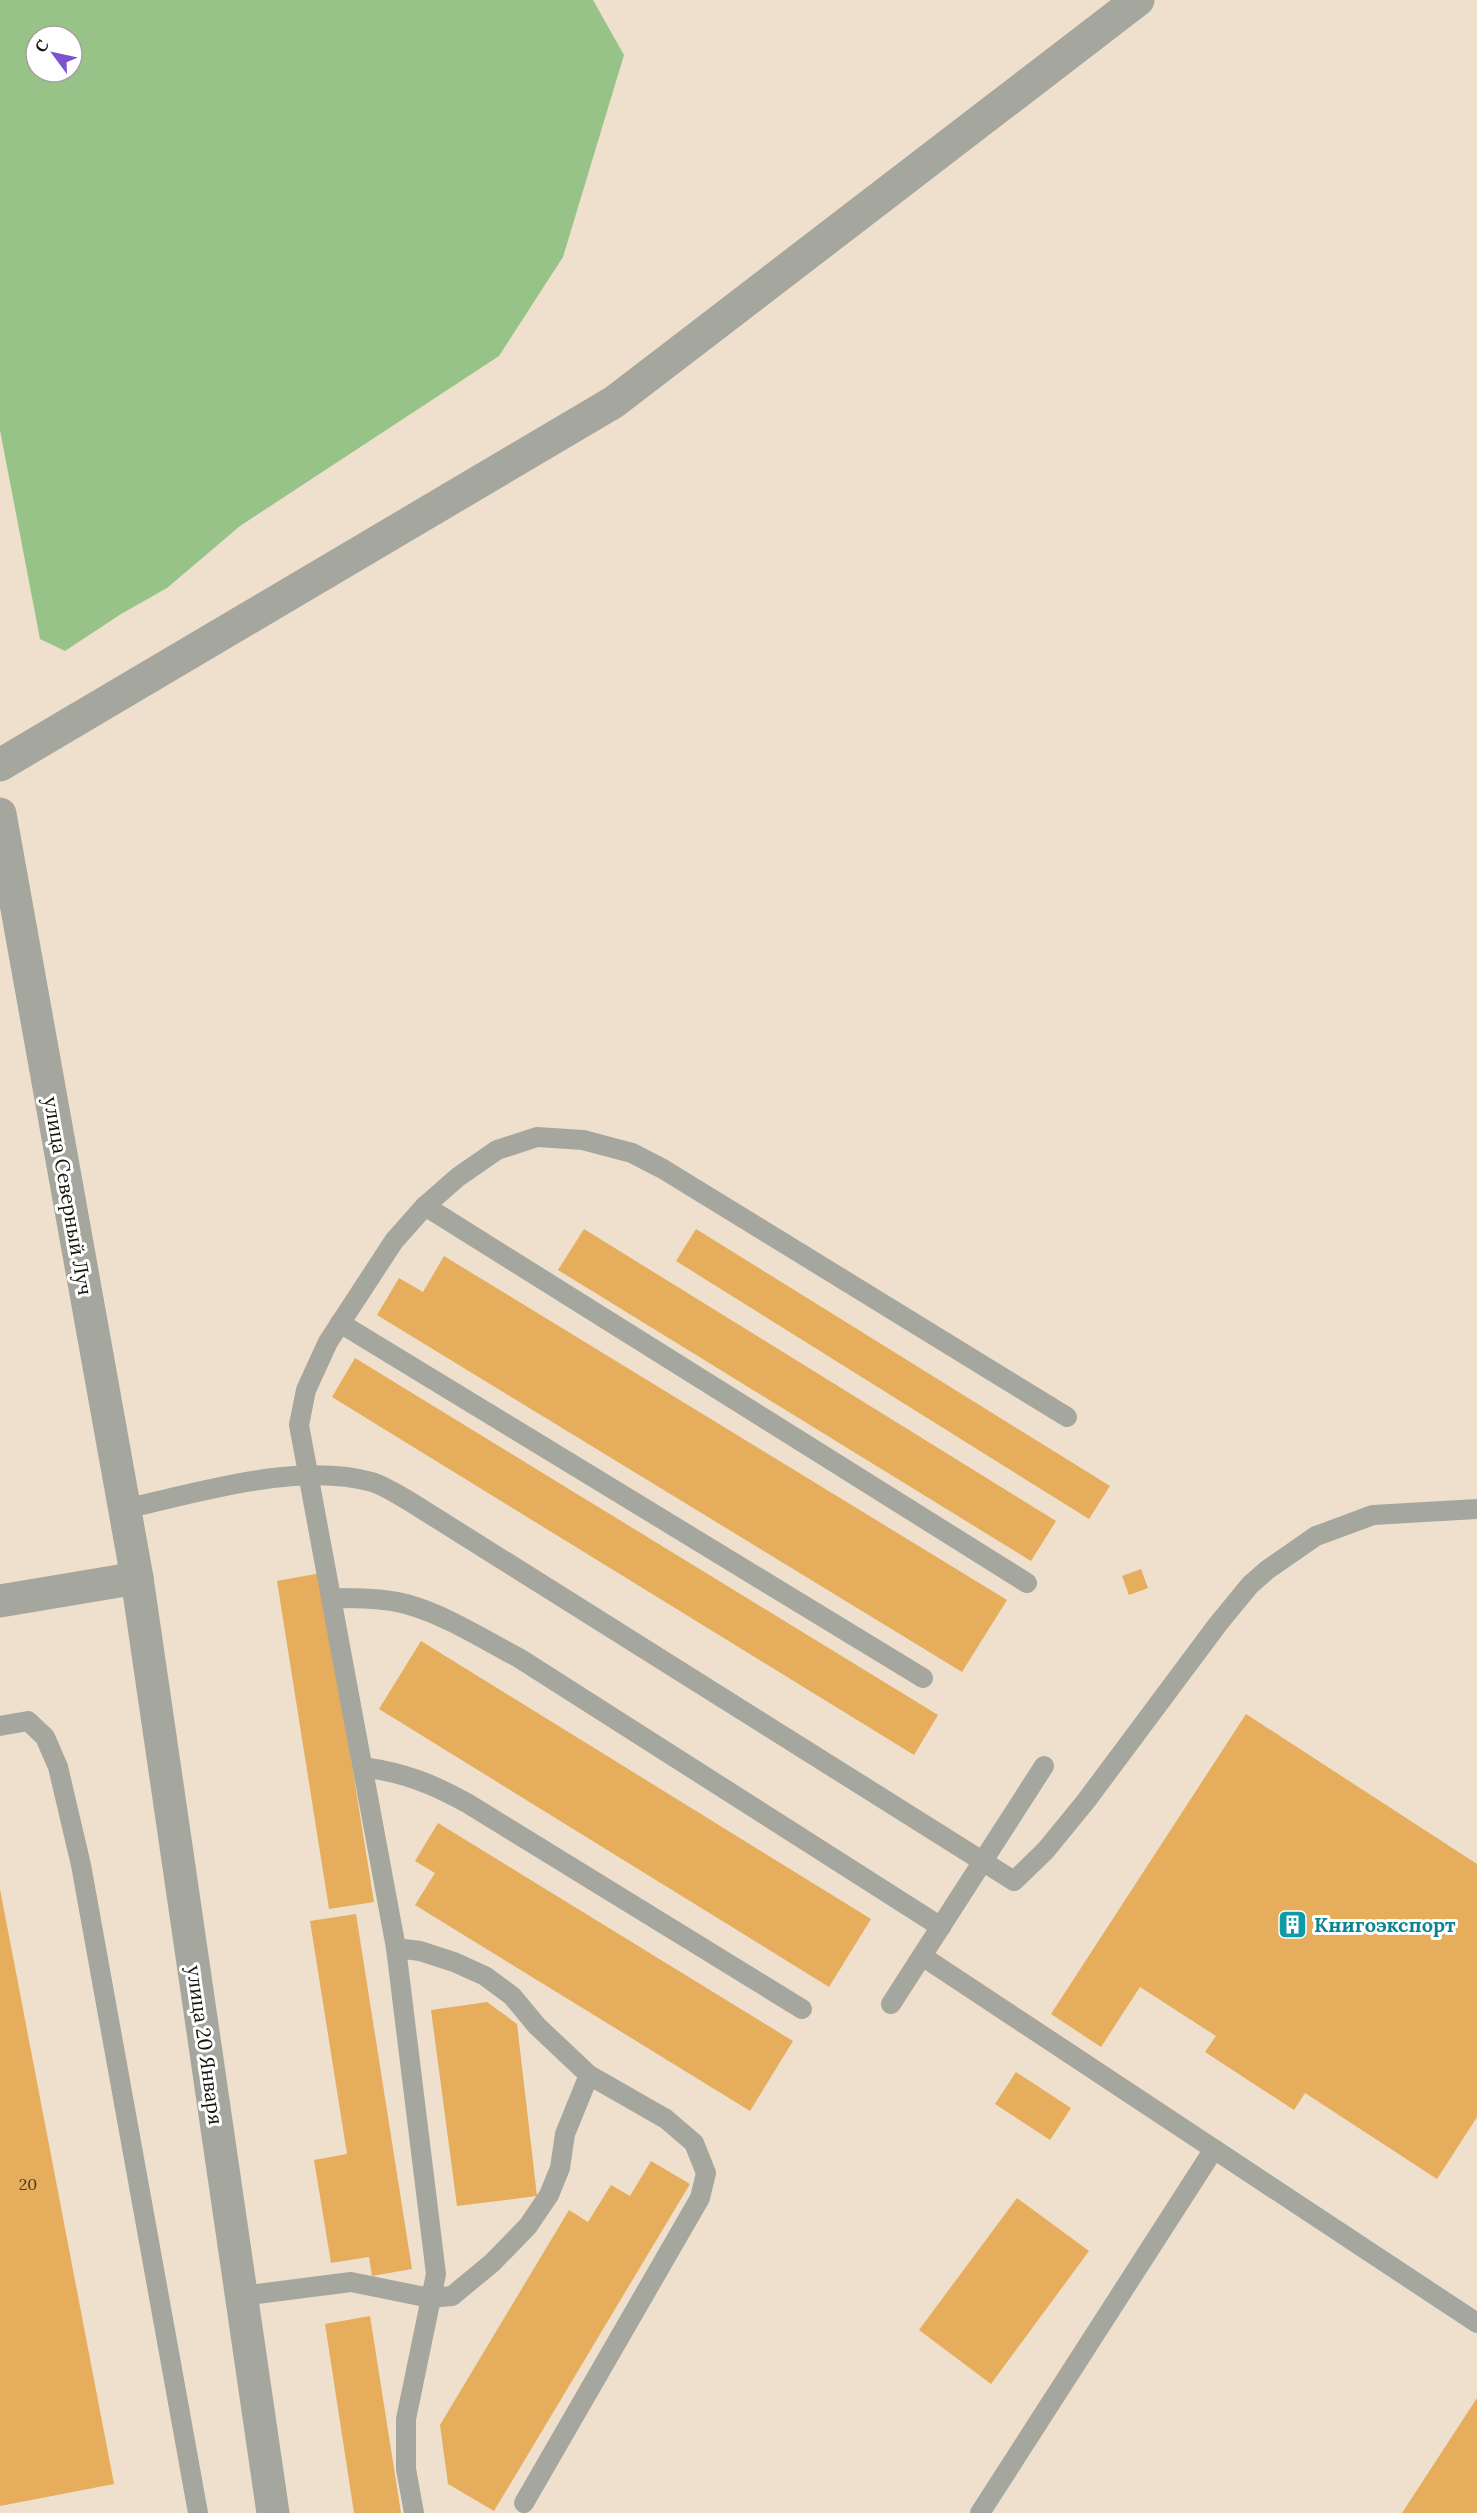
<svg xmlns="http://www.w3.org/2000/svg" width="1477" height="2513" font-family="Lora,serif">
	<rect width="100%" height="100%" fill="#eee0cd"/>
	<path fill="#98c388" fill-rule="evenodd" d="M 0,0 L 593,0 L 624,55 L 563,257 L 499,356 L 240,526 L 167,588 L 121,614 L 65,651 L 40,639 L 0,430 ZM 36,36 L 72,36 L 72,72 L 36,72 Z"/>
	<g fill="#e5ad5c">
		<path d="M 584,1229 L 1056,1521 L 1031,1561 L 558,1270 Z"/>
		<path d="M 696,1229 L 1110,1486 L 1089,1519 L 676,1261 Z"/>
		<path d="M 444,1256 L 1007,1600 L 962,1672 L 377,1315 L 399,1278 L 423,1292 Z"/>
		<path d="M 355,1358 L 938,1715 L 914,1755 L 332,1397 Z"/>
		<path d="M 1141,1569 L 1148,1588 L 1129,1595 L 1122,1576 Z"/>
		<path d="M 321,1573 L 374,1902 L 329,1909 L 277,1581 Z"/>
		<path d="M 421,1641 L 871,1919 L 829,1987 L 379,1709 Z"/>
		<path d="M 1246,1714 L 1477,1864 L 1477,2117 L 1437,2179 L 1305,2093 L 1294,2110 L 1205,2052 L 1216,2036 L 1140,1987 L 1101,2047 L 1051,2014 Z"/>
		<path d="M 438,1823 L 793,2041 L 750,2111 L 415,1905 L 435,1873 L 415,1861 Z"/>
		<path d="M 0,1889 L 114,2484 L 0,2506 Z"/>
		<path d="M 356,1914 L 412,2269 L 372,2276 L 369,2257 L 331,2263 L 314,2160 L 347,2154 L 310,1921 Z"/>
		<path d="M 487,2002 L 517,2024 L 537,2196 L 457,2206 L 431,2010 Z"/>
		<path d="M 1016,2072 L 1071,2108 L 1050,2140 L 995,2104 Z"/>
		<path d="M 651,2161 L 690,2184 L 494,2511 L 448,2484 L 440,2425 L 569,2210 L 588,2222 L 611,2185 L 630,2196 Z"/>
		<path d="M 1017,2198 L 1089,2251 L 991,2384 L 919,2330 Z"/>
		<path d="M 370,2316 L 401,2513 L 354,2513 L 325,2324 Z"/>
		<path d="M 1477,2398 L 1477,2513 L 1402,2513 Z"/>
	</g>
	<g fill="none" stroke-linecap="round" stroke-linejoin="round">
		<g stroke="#a5a79e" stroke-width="20">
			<path d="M 425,1206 L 1027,1583"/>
			<path d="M 340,1323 L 923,1678"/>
			<path d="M 124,1509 C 198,1493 299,1461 372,1482 C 385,1486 398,1495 409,1501 L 1014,1881 L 1046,1850 L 1086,1801 L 1218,1624 L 1250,1585 L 1267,1570 L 1316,1536 L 1373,1515 L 1477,1509"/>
			<path d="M 332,1598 C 356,1598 382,1598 406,1604 C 446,1615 483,1639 519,1658 L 941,1927"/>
			<path d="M 0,1726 L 28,1721 L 45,1737 L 58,1767 L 81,1865 L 198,2513"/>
			<path d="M 363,1767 C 404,1773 431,1783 467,1803 L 802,2009"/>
			<path d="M 396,1948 L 420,1951 L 454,1962 L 485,1976 L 512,1996 L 537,2026 L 589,2075 L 666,2119 L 694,2143 L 706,2173 L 700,2198 L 524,2503"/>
			<path d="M 922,1956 L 1477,2323"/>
			<path d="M 891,2004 L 1044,1766"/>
			<path d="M 241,2296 L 351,2282 L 430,2298 L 452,2296 L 492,2263 L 528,2226 L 549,2195 L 560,2168 L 565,2134 L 589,2075"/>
			<path d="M 414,2513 L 406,2469 L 406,2419 L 436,2274 L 396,1948 L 299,1425 L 306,1390 L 328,1342 L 394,1241 L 425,1206 L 458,1177 L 497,1150 L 537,1137 L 583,1140 L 632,1153 L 663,1169 L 1067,1417"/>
			<path d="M 980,2513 L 1214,2149"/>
		</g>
		<path stroke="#a5a79e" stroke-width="33" d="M 0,765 L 614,402 L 1138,0"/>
		<g stroke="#a5a79e" stroke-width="33">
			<path d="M 0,814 L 137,1578 L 273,2513"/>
			<path d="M 0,1601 L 137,1578"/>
		</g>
	</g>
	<defs>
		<symbol id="building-square" viewBox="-11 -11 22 22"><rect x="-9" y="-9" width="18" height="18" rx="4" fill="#0f9aa8" stroke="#fff"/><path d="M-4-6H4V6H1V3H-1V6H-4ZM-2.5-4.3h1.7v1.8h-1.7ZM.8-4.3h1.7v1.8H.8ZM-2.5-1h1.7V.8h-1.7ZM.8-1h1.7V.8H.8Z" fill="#fff"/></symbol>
	</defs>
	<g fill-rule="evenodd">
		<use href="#building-square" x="1276" y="1908" width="33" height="33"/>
	</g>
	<g text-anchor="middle" stroke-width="6" stroke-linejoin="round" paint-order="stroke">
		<g font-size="16" fill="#4b3a20">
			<text x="28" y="2190">20</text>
		</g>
		<g font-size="20" fill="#18130c" stroke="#fff">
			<text transform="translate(68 1196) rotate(80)" y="7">улица Северный Луч</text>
			<text transform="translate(205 2045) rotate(82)" y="7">улица 20 Января</text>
		</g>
		<g font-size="20" font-weight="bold" fill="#0d838f" stroke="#fff" text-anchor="start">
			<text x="1314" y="1932">Книгоэкспорт</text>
		</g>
	</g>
	<g transform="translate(54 54) rotate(303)"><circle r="28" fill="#ffffff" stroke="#a3a19e" stroke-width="1.5"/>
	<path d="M0-4.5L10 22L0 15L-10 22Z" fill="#7e52cc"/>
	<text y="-9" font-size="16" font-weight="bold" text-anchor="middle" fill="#18130c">С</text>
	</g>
</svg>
